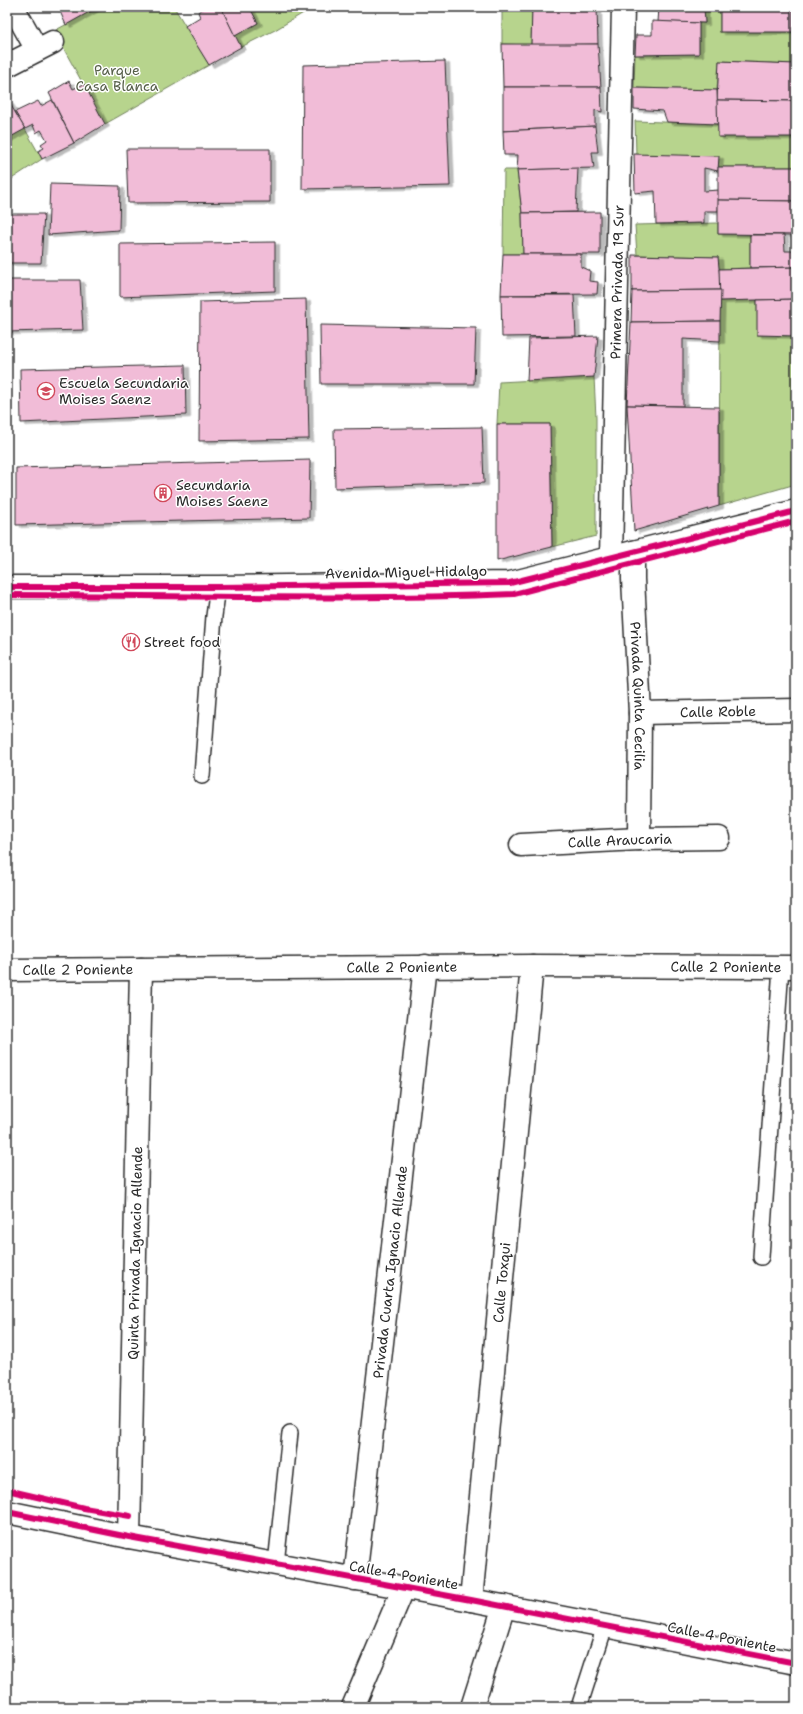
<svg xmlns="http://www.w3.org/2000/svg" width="803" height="1714" font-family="'Shantell Sans',sans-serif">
	<defs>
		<filter id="shadow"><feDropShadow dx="4.5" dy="2.5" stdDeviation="0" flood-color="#0004"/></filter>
	</defs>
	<rect width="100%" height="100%" fill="#fff"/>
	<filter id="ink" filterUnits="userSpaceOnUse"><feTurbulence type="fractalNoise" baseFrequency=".025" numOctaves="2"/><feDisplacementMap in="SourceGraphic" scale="8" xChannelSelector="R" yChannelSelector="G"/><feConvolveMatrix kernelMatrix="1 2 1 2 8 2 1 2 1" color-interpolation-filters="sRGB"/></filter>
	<g filter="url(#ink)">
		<g fill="#b7d48d" stroke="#71805c">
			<path d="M 99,7 L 114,7 L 116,10 L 121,7 L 174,7 L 209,65 L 105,124 L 54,31 Z"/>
			<path d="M 251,7 L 308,7 L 310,9 L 275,30 L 241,47 L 235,36 L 258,23 L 250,8 Z"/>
			<path d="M 502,7 L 532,7 L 531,45 L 502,44 Z"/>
			<path d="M 704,7 L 720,7 L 720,32 L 796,32 L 796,64 L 719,61 L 717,90 L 634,88 L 635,55 L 699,54 L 699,23 L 705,23 Z"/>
			<path d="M 635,121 L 718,124 L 719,137 L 796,137 L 796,167 L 718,167 L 719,159 L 636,155 Z"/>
			<path d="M 25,129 L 42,159 L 10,180 L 7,174 L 7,139 Z"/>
			<path d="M 504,170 L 517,170 L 522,213 L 523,254 L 503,254 Z"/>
			<path d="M 718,223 L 718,234 L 750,235 L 750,268 L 719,269 L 718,257 L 637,255 L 635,225 Z"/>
			<path d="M 757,300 L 758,335 L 796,336 L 796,484 L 719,506 L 720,301 Z"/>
			<path d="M 594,377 L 596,418 L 596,536 L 552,547 L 550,424 L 497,424 L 499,382 Z"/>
		</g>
		<g fill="#f1bcd7" stroke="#2b2b2b" filter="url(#shadow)">
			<path d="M 58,7 L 98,7 L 66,25 Z"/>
			<path d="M 206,7 L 221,7 L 241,47 L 209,65 L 185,26 L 200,17 L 198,12 Z"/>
			<path d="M 225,7 L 251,7 L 250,8 L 258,23 L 235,36 L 222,9 Z"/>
			<path d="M 532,7 L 597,7 L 598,44 L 531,45 Z"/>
			<path d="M 659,7 L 704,7 L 705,23 L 658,22 Z"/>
			<rect x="720" y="7" width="73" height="25"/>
			<path d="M 652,21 L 699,23 L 699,54 L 635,55 L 636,35 L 652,35 Z"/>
			<path d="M 502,44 L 598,44 L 601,87 L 503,87 Z"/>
			<path d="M 445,61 L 450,186 L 302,189 L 303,65 Z"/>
			<path d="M 719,61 L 796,64 L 796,101 L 717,100 Z"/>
			<path d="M 69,81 L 73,89 L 84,84 L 105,124 L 74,143 L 49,93 Z"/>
			<path d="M 503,87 L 601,87 L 602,112 L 595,110 L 595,126 L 503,131 Z"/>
			<path d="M 634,88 L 717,90 L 718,124 L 667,122 L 663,111 L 634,109 Z"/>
			<path d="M 52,100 L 74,143 L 42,159 L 38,151 L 44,148 L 41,144 L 47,140 L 41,130 L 36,133 L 33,125 L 25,129 L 15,112 L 38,101 L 41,106 Z"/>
			<path d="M 717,100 L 796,101 L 796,137 L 718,137 Z"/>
			<path d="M 9,102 L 25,129 L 7,139 L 7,103 Z"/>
			<path d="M 595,126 L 598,152 L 592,152 L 594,168 L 517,170 L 518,155 L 504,155 L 503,131 Z"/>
			<path d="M 126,149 L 270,149 L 270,202 L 128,203 Z"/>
			<path d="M 634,154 L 719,156 L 718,171 L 704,168 L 704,191 L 719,190 L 718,211 L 704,211 L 704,223 L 656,224 L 655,191 L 635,193 Z"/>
			<path d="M 718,167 L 796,167 L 796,201 L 718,200 Z"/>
			<path d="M 578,168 L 576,212 L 522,213 L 517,170 Z"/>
			<path d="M 50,184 L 120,186 L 119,230 L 48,235 Z"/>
			<path d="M 718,200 L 796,201 L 796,235 L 718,234 Z"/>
			<path d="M 600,212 L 600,254 L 523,254 L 522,213 Z"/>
			<path d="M 7,214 L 44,214 L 41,263 L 7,263 Z"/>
			<path d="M 750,235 L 784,235 L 785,251 L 796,251 L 796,267 L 750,268 Z"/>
			<path d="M 275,242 L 275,291 L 120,297 L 120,244 Z"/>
			<path d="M 503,254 L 581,254 L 581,267 L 590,271 L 589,281 L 598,282 L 597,294 L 501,295 Z"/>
			<path d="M 632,255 L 718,257 L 721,290 L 632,291 Z"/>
			<path d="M 796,267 L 796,299 L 720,301 L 719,269 Z"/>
			<path d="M 7,280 L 80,280 L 83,330 L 7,332 Z"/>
			<path d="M 721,290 L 720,321 L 631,322 L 632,291 Z"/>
			<path d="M 501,295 L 574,295 L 576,336 L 502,337 Z"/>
			<path d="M 306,299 L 309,439 L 199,441 L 200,302 Z"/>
			<path d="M 796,299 L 796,336 L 757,335 L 757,300 Z"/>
			<path d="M 720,321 L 720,341 L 683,339 L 683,406 L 627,405 L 631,322 Z"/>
			<path d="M 320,325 L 476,328 L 474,384 L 321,384 Z"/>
			<path d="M 598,336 L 594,377 L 527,381 L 529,338 Z"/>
			<path d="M 185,365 L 186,415 L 21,423 L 20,369 Z"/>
			<path d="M 627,405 L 719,407 L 719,506 L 634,531 Z"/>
			<path d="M 497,424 L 550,424 L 552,547 L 497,561 Z"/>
			<path d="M 482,427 L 484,483 L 335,488 L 334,429 Z"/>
			<path d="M 310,460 L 309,518 L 16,525 L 16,468 Z"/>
		</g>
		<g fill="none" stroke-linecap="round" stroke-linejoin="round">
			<defs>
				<g id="lane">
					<path d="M 202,776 L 214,616 L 218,587"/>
					<path d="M 761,1257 L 781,967"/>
					<path d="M 276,1564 L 290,1433"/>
					<path d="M 579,1707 L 605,1626"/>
				</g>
				<g id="street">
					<path d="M 13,7 L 37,50"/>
					<path d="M 8,65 L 53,42"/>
					<path id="s1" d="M 633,552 L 633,579 L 640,713 L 639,839"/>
					<path id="s2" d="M 611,558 L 623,7"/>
					<path id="s3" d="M 640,713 L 796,710"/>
					<path id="s4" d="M 521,845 L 639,839 L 719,838"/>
					<path id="s5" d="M 7,970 L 532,966 L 796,967"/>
					<path d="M 7,1512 L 129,1537 L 471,1600 L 796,1663"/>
					<path id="s6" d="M 129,1537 L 141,969"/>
					<path id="s7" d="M 355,1579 L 425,966"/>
					<path id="s8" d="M 471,1600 L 532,966"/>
					<path d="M 353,1707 L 404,1587"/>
					<path d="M 472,1707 L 504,1606"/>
				</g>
				<path id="secondary" d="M 7,587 L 218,587 L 510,583 L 796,511"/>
			</defs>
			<use href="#lane" stroke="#2b2b2b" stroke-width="18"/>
			<use href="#street" stroke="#2b2b2b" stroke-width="25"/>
			<use href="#secondary" stroke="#2b2b2b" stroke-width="25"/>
			<use href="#lane" stroke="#fff" stroke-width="15"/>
			<use href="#street" stroke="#fff" stroke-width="22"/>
			<use href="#secondary" stroke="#fff" stroke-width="22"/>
			<defs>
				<g id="cycleway">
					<path d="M 7,587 L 218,587 L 510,583 L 796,511"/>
					<path d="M 7,595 C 176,595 345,601 514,594 L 796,521"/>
					<path d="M 7,1490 L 84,1508 L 130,1516"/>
					<path d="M 7,1512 L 129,1537 L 471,1600 L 796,1663"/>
				</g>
			</defs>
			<use href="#cycleway" stroke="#fff" stroke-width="8"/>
			<use href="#cycleway" stroke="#d6006c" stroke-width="6"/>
		</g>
	</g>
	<defs>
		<symbol id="school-ring" viewBox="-11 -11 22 22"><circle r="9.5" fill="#fff" stroke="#d1495b" stroke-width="1.5"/><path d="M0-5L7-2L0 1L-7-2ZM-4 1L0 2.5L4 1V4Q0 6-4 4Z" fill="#d1495b"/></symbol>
		<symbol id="building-ring" viewBox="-11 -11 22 22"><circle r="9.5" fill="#fff" stroke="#d1495b" stroke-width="1.5"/><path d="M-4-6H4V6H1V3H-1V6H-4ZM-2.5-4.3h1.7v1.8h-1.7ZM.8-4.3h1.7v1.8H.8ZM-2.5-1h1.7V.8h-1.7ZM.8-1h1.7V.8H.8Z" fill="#d1495b"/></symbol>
		<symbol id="restaurant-ring" viewBox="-11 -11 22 22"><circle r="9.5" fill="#fff" stroke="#d1495b" stroke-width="1.5"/><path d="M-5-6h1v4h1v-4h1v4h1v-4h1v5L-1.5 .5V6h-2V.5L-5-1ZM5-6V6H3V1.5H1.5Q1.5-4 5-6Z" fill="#d1495b"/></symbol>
	</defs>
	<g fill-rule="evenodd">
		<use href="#school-ring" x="36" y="381" width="20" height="20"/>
		<use href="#building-ring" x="153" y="483" width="20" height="20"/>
		<use href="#restaurant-ring" x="121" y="632" width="20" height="20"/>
	</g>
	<g text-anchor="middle" stroke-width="3" stroke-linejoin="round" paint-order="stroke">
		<g font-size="14" fill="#555e48" stroke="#fff">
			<text x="117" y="75">Parque<tspan x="117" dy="16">Casa Blanca</tspan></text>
		</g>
		<g font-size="14" fill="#2b2b2b" stroke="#fff">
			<text dy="5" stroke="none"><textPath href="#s2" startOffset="276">Primera Privada 19 Sur</textPath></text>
			<text transform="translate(406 572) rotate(-1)" y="5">Avenida Miguel Hidalgo</text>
			<text dy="5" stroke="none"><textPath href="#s1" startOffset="144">Privada Quinta Cecilia</textPath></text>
			<text dy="5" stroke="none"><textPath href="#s3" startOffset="78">Calle Roble</textPath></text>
			<text dy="5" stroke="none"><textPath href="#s4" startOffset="99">Calle Araucaria</textPath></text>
			<text dy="5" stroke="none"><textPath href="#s5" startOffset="395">Calle 2 Poniente</textPath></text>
			<text dy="5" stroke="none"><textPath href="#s5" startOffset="719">Calle 2 Poniente</textPath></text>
			<text dy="5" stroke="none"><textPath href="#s5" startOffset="71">Calle 2 Poniente</textPath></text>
			<text dy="5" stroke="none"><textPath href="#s6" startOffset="284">Quinta Privada Ignacio Allende</textPath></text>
			<text dy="5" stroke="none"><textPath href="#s7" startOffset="309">Privada Cuarta Ignacio Allende</textPath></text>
			<text dy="5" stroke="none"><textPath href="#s8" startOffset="319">Calle Toxqui</textPath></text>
			<text transform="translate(404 1575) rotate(10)" y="5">Calle 4 Poniente</text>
			<text transform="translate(722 1637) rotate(11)" y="5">Calle 4 Poniente</text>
		</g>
		<g font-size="14" fill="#2b2b2b" stroke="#fff" text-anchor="start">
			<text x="59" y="388">Escuela Secundaria<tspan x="59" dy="16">Moises Saenz</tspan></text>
			<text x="176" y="490">Secundaria<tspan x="176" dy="16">Moises Saenz</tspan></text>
			<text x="144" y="647">Street food</text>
		</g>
	</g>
	<rect width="803" height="1714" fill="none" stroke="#fff" stroke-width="24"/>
	<rect x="12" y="12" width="779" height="1690" fill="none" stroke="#2b2b2b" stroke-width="1.5" filter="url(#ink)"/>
</svg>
